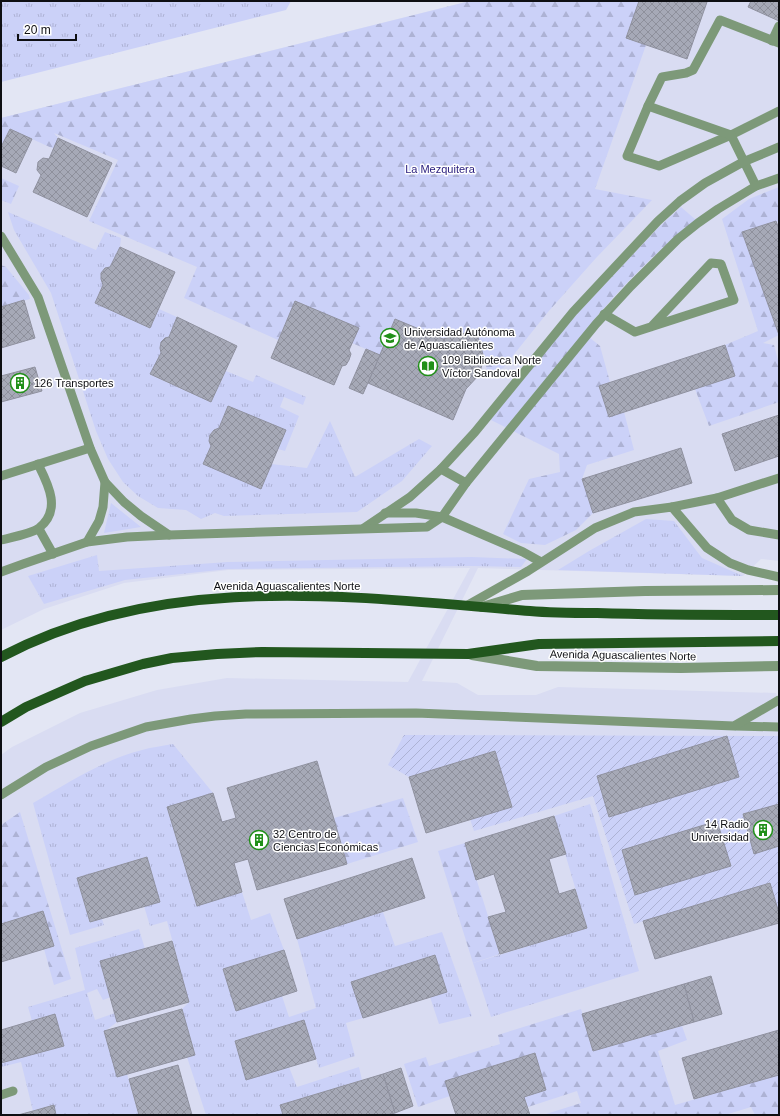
<svg xmlns="http://www.w3.org/2000/svg" width="780" height="1116" font-family="Arial,sans-serif">
	<defs>
		<pattern id="grass-tufts" width="24" height="20" patternUnits="userSpaceOnUse"><rect width="24" height="20" fill="#cbd1f8"/><path d="M3 7l-1-3M5 7V3M7 7l1-3M15 17l-1-3M17 17v-4M19 17l1-3" fill="none" stroke="#adb2d4"/></pattern>
		<pattern id="forest-firs" width="22" height="20" patternUnits="userSpaceOnUse"><rect width="22" height="20" fill="#cbd1f8"/><path d="M5 1l3.5 6h-7zM16 11l3.5 6h-7z" fill="#adb2d4"/></pattern>
		<pattern id="garden-furrows" width="10" height="10" patternUnits="userSpaceOnUse"><rect width="10" height="10" fill="#cbd1f8"/><path d="M-1 1l2-2M0 10L10 0M9 11l2-2" fill="none" stroke="#adb2d4"/></pattern>
		<pattern id="building-cross-hatch" width="8" height="8" patternUnits="userSpaceOnUse"><rect width="8" height="8" fill="#a6a9b7"/><path d="M0 0l8 8M0 8l8-8" fill="none" stroke="#8e909c"/></pattern>
	</defs>
	<rect width="100%" height="100%" fill="#e3e6f4"/>
	<path fill="#d9dcf2" d="M 470,1 L 779,1 L 779,561 L 761,559 L 743,576 L 478,568 L 422,681 L 457,683 L 478,695 L 536,695 L 558,687 L 776,693 L 779,701 L 779,1115 L 1,1115 L 1,755 L 12,747 L 80,713 L 157,690 L 227,678 L 408,682 L 470,568 L 228,570 L 124,583 L 44,609 L 1,630 L 1,118 Z"/>
	<g fill="url(#grass-tufts)">
		<path d="M 1,1 L 291,1 L 286,10 L 1,82 Z"/>
		<path d="M 8,212 L 96,250 L 105,232 L 121,238 L 120,247 L 110,267 L 101,273 L 101,279 L 103,285 L 95,303 L 150,328 L 159,309 L 177,317 L 169,337 L 165,338 L 161,342 L 160,348 L 161,353 L 151,375 L 211,402 L 226,371 L 253,382 L 256,375 L 306,397 L 303,405 L 284,397 L 280,407 L 299,416 L 285,451 L 278,449 L 228,406 L 219,428 C 210,431 207,438 211,446 L 271,464 L 307,468 L 330,421 L 355,477 L 419,439 L 432,446 L 402,481 L 357,512 L 224,516 L 215,513 L 201,519 L 186,510 L 158,508 L 138,496 L 123,482 L 108,459 L 96,431 L 51,293 L 14,230 Z"/>
		<path d="M 111,503 L 141,527 L 104,533 Z"/>
		<path d="M 646,519 L 674,521 L 702,558 L 743,576 L 558,570 L 589,551 Z"/>
		<path d="M 97,555 L 99,571 L 228,562 L 472,557 L 527,559 L 521,567 L 470,566 L 228,569 L 125,580 L 44,604 L 28,576 Z"/>
		<path d="M 173,744 L 213,793 L 168,807 L 197,905 L 242,892 L 251,920 L 270,913 L 284,950 L 223,969 L 236,1010 L 282,996 L 289,1017 L 316,1008 L 297,939 L 383,912 L 395,946 L 442,932 L 472,1016 L 439,1024 L 430,997 L 446,991 L 435,955 L 351,982 L 363,1018 L 346,1023 L 355,1056 L 319,1068 L 304,1020 L 235,1041 L 246,1079 L 289,1067 L 297,1087 L 359,1067 L 362,1080 L 280,1105 L 283,1115 L 206,1115 L 187,1057 L 195,1054 L 182,1009 L 189,1002 L 167,921 L 150,926 L 144,906 L 146,857 L 77,878 L 90,922 L 102,919 L 104,925 L 70,935 L 33,803 C 68,783 103,760 142,750 C 152,747 163,746 173,744 Z"/>
		<path d="M 590,804 L 639,971 L 491,1017 L 473,963 L 587,928 L 554,816 Z"/>
		<path d="M 139,929 L 145,949 L 111,997 L 103,1000 L 97,989 L 87,993 L 95,1020 L 115,1013 L 117,1022 L 104,1032 L 127,1074 L 139,1115 L 56,1115 L 53,1105 L 33,1111 L 21,1062 L 1,1067 L 1,1063 L 64,1046 L 55,1015 L 32,1021 L 28,1007 L 85,990 L 75,948 Z"/>
	</g>
	<g fill="url(#forest-firs)">
		<path d="M 470,1 L 639,1 L 626,38 L 646,45 L 595,189 L 652,200 L 596,258 L 548,312 L 503,368 L 488,374 L 484,358 L 443,339 L 380,355 L 352,343 L 359,328 L 295,302 L 278,340 L 184,298 L 197,267 L 89,221 L 118,160 L 54,133 L 58,138 L 54,149 L 10,129 L 1,147 L 1,118 Z"/>
		<path d="M 1,178 L 19,186 L 11,204 L 1,200 Z"/>
		<path d="M 779,187 L 779,221 L 742,232 L 779,335 L 763,343 L 774,345 L 779,364 L 779,402 L 709,426 L 695,389 L 735,376 L 725,345 L 758,331 L 722,219 L 749,199 Z"/>
		<path d="M 681,207 L 696,220 C 654,253 616,291 584,333 L 600,346 L 610,382 L 599,386 L 609,417 L 624,412 L 634,450 L 587,465 L 582,479 L 593,513 L 576,530 L 545,545 L 521,543 L 503,534 L 529,479 L 560,472 L 559,454 L 489,419 L 576,315 L 659,227 Z"/>
		<path d="M 1,265 L 6,267 L 29,295 L 30,299 L 1,307 Z"/>
		<path d="M 403,798 L 418,842 L 347,864 L 334,818 Z"/>
		<path d="M 20,812 L 71,979 L 54,985 L 44,949 L 43,911 L 1,924 L 1,825 Z"/>
		<path d="M 465,843 L 500,954 L 473,963 L 438,851 Z"/>
		<path d="M 581,1009 L 593,1051 L 682,1026 L 687,1040 L 658,1051 L 675,1105 L 779,1075 L 779,1115 L 755,1115 L 751,1107 L 725,1115 L 543,1115 L 581,1103 L 577,1091 L 528,1107 L 524,1097 L 546,1090 L 535,1053 L 446,1081 L 450,1096 L 418,1107 L 404,1064 L 426,1057 L 429,1066 L 500,1044 L 498,1035 Z"/>
	</g>
	<path fill="url(#garden-furrows)" d="M 404,735 L 779,736 L 779,913 L 770,883 L 634,924 L 593,796 L 474,831 L 470,819 L 512,807 L 495,751 L 409,777 L 388,765 Z"/>
	<g fill="url(#building-cross-hatch)" stroke="#8f919f">
		<path d="M 639,1 L 707,2 L 687,59 L 626,38 Z"/>
		<path d="M 751,1 L 779,1 L 779,21 L 748,7 Z"/>
		<path d="M 10,129 L 32,139 L 16,173 L 1,166 L 1,147 Z"/>
		<path d="M 58,138 L 112,163 L 87,217 L 33,192 L 41,175 L 37,170 L 38,162 L 43,158 L 49,159 Z"/>
		<path d="M 776,221 L 779,229 L 779,335 L 742,232 Z"/>
		<path d="M 120,247 L 175,272 L 150,328 L 95,303 L 103,285 L 101,279 L 101,273 L 105,268 L 110,267 Z"/>
		<path d="M 24,300 L 35,338 L 1,348 L 1,307 Z"/>
		<path d="M 295,301 L 359,328 L 349,350 L 351,354 L 349,360 L 346,365 L 342,366 L 334,385 L 271,358 Z"/>
		<path d="M 177,317 L 237,346 L 211,402 L 150,374 L 161,353 L 160,348 L 161,342 L 165,338 L 169,337 Z"/>
		<path d="M 395,319 L 443,339 L 476,330 L 484,358 L 479,375 L 466,389 L 453,420 L 368,383 Z"/>
		<path d="M 725,345 L 735,376 L 609,417 L 599,386 Z"/>
		<path d="M 366,349 L 380,355 L 363,394 L 349,388 Z"/>
		<path d="M 35,367 L 42,391 L 1,402 L 1,376 Z"/>
		<path d="M 228,406 L 286,430 L 261,489 L 203,464 L 211,446 L 209,441 L 210,435 L 214,430 L 219,428 Z"/>
		<path d="M 779,415 L 779,456 L 735,471 L 722,434 Z"/>
		<path d="M 681,448 L 692,483 L 593,513 L 582,479 Z"/>
		<path d="M 727,736 L 739,777 L 609,817 L 597,776 Z"/>
		<path d="M 495,751 L 512,807 L 426,833 L 409,777 Z"/>
		<path d="M 317,761 L 347,864 L 257,890 L 248,859 L 234,863 L 242,892 L 197,906 L 167,807 L 213,793 L 222,822 L 236,818 L 227,788 Z"/>
		<path d="M 779,804 L 779,846 L 754,854 L 743,814 Z"/>
		<path d="M 554,816 L 566,854 L 549,859 L 559,894 L 575,889 L 587,928 L 500,954 L 488,917 L 506,912 L 494,874 L 476,880 L 465,843 Z"/>
		<path d="M 717,821 L 731,866 L 635,895 L 622,850 Z"/>
		<path d="M 147,857 L 160,902 L 90,922 L 77,878 Z"/>
		<path d="M 412,858 L 425,898 L 297,939 L 284,899 Z"/>
		<path d="M 770,883 L 779,913 L 779,923 L 655,959 L 643,921 Z"/>
		<path d="M 43,911 L 54,946 L 1,962 L 1,924 Z"/>
		<path d="M 172,941 L 189,1002 L 117,1022 L 100,961 Z"/>
		<path d="M 284,950 L 297,991 L 236,1011 L 223,969 Z"/>
		<path d="M 435,955 L 447,992 L 363,1018 L 351,982 Z"/>
		<path d="M 711,976 L 722,1014 L 694,1022 L 684,984 Z"/>
		<path d="M 684,984 L 694,1022 L 593,1051 L 582,1014 Z"/>
		<path d="M 182,1009 L 195,1055 L 117,1077 L 104,1031 Z"/>
		<path d="M 55,1014 L 64,1046 L 1,1063 L 1,1030 Z"/>
		<path d="M 304,1020 L 316,1059 L 246,1080 L 235,1041 Z"/>
		<path d="M 779,1030 L 779,1075 L 694,1099 L 682,1058 Z"/>
		<path d="M 535,1053 L 546,1090 L 524,1097 L 530,1115 L 456,1115 L 445,1081 Z"/>
		<path d="M 178,1065 L 192,1115 L 139,1115 L 129,1079 Z"/>
		<path d="M 401,1068 L 413,1106 L 395,1113 L 383,1074 Z"/>
		<path d="M 383,1074 L 395,1113 L 387,1115 L 283,1115 L 280,1105 Z"/>
		<path d="M 54,1105 L 56,1115 L 18,1115 L 33,1111 Z"/>
	</g>
	<g fill="none" stroke-linecap="round" stroke-linejoin="round">
		<g stroke="#7d9979" stroke-width="9">
			<path d="M 772,41 L 779,26"/>
			<path d="M 779,43 L 720,20 L 693,70 L 686,73 L 662,77 L 648,106 L 627,156 L 659,166 L 731,135 L 779,111"/>
			<path d="M 648,106 L 731,135 L 756,186"/>
			<path d="M 1,236 L 38,297 L 90,448 L 105,482 L 124,502 L 141,516 L 169,535"/>
			<path d="M 604,314 L 635,332 L 734,300 L 721,264 L 711,263 L 651,327"/>
			<path d="M 441,469 L 466,483"/>
			<path d="M 1,476 L 90,448"/>
			<path d="M 717,498 L 732,520 L 749,530 L 779,535"/>
			<path d="M 672,507 L 717,498 L 779,478"/>
			<path d="M 385,513 L 416,513 L 442,517 L 523,552 L 541,562"/>
			<path d="M 364,528 L 410,497 L 441,469 L 475,432 L 573,312 L 658,221 L 680,201 L 705,183 L 743,162 L 779,147"/>
			<path d="M 39,529 L 53,554"/>
			<path d="M 1,540 C 9,538 34,533 39,528 C 62,510 48,484 38,464"/>
			<path d="M 87,542 L 99,521 L 103,507 L 105,482"/>
			<path d="M 1,572 L 23,564 L 87,542 L 127,537 L 169,535 L 427,527 L 442,517 L 466,483 L 596,324 L 631,286 L 678,239 L 698,223 L 718,209 L 756,186 L 779,178"/>
			<path d="M 468,605 L 528,571 L 595,528 L 634,512 L 672,507 L 707,548 L 730,563 L 748,570 L 779,577"/>
			<path d="M 736,726 L 779,727"/>
			<path d="M 1,795 L 46,767 L 91,746 L 146,727 L 191,719 L 215,716 L 246,714 L 416,713 L 734,726 L 779,700"/>
			<path d="M 1,1095 L 13,1091"/>
		</g>
		<g stroke="#7d9979" stroke-width="10">
			<path d="M 482,607 L 522,595 L 645,591 L 779,590"/>
			<path d="M 472,655 L 537,666 L 681,668 L 779,666"/>
		</g>
		<g stroke="#22571e" stroke-width="10">
			<path d="M 1,657 C 165,570 352,597 530,611 C 552,613 574,613 597,613 C 658,615 718,615 779,615"/>
			<path d="M 1,722 L 26,707 L 85,681 L 143,664 L 172,658 L 217,654 L 262,652 L 468,654 L 539,644 L 779,641"/>
		</g>
	</g>
	<defs>
		<symbol id="university-ring" viewBox="-11 -11 22 22"><circle r="9.5" fill="#fff" stroke="#219019" stroke-width="1.5"/><path d="M0-5L7-2L0 1L-7-2ZM-4 1L0 2.5L4 1V4Q0 6-4 4Z" fill="#219019"/></symbol>
		<symbol id="library-ring" viewBox="-11 -11 22 22"><circle r="9.5" fill="#fff" stroke="#219019" stroke-width="1.5"/><path d="M-6-4Q-3-5.5-.7-3.5V5Q-3 3-6 4ZM6-4Q3-5.5 .7-3.5V5Q3 3 6 4Z" fill="#219019"/></symbol>
		<symbol id="building-ring" viewBox="-11 -11 22 22"><circle r="9.5" fill="#fff" stroke="#219019" stroke-width="1.5"/><path d="M-4-6H4V6H1V3H-1V6H-4ZM-2.5-4.3h1.7v1.8h-1.7ZM.8-4.3h1.7v1.8H.8ZM-2.5-1h1.7V.8h-1.7ZM.8-1h1.7V.8H.8Z" fill="#219019"/></symbol>
	</defs>
	<g fill-rule="evenodd">
		<use href="#university-ring" x="379" y="327" width="22" height="22"/>
		<use href="#library-ring" x="417" y="355" width="22" height="22"/>
		<use href="#building-ring" x="9" y="372" width="22" height="22"/>
		<use href="#building-ring" x="752" y="819" width="22" height="22"/>
		<use href="#building-ring" x="248" y="829" width="22" height="22"/>
	</g>
	<g text-anchor="middle" stroke-width="3" stroke-linejoin="round" paint-order="stroke">
		<g font-size="11" fill="#271b7c" stroke="#fff">
			<text x="440" y="173">La Mezquitera</text>
		</g>
		<g font-size="11" fill="#0e0f13" stroke="#fff" text-anchor="start">
			<text x="404" y="336">Universidad Autónoma<tspan x="404" dy="13">de Aguascalientes</tspan></text>
			<text x="442" y="364">109 Biblioteca Norte<tspan x="442" dy="13">Víctor Sandoval</tspan></text>
			<text x="34" y="387">126 Transportes</text>
			<text x="749" y="828" text-anchor="end">14 Radio<tspan x="749" dy="13">Universidad</tspan></text>
			<text x="273" y="838">32 Centro de<tspan x="273" dy="13">Ciencias Económicas</tspan></text>
		</g>
		<g font-size="11" fill="#0e0f13" stroke="#fff">
			<text x="287" y="590">Avenida Aguascalientes Norte</text>
			<text transform="translate(623 655) rotate(1)" y="4">Avenida Aguascalientes Norte</text>
		</g>
	</g>
	<rect width="780" height="1116" fill="none" stroke="#0e0f13" stroke-width="4"/>
	<path d="M18 34v6h58v-6" fill="none" stroke="#0e0f13" stroke-width="2"/>
	<text x="24" y="34" font-size="12" fill="#0e0f13" stroke="#ffffff" stroke-width="3" paint-order="stroke">20 m</text>
</svg>
